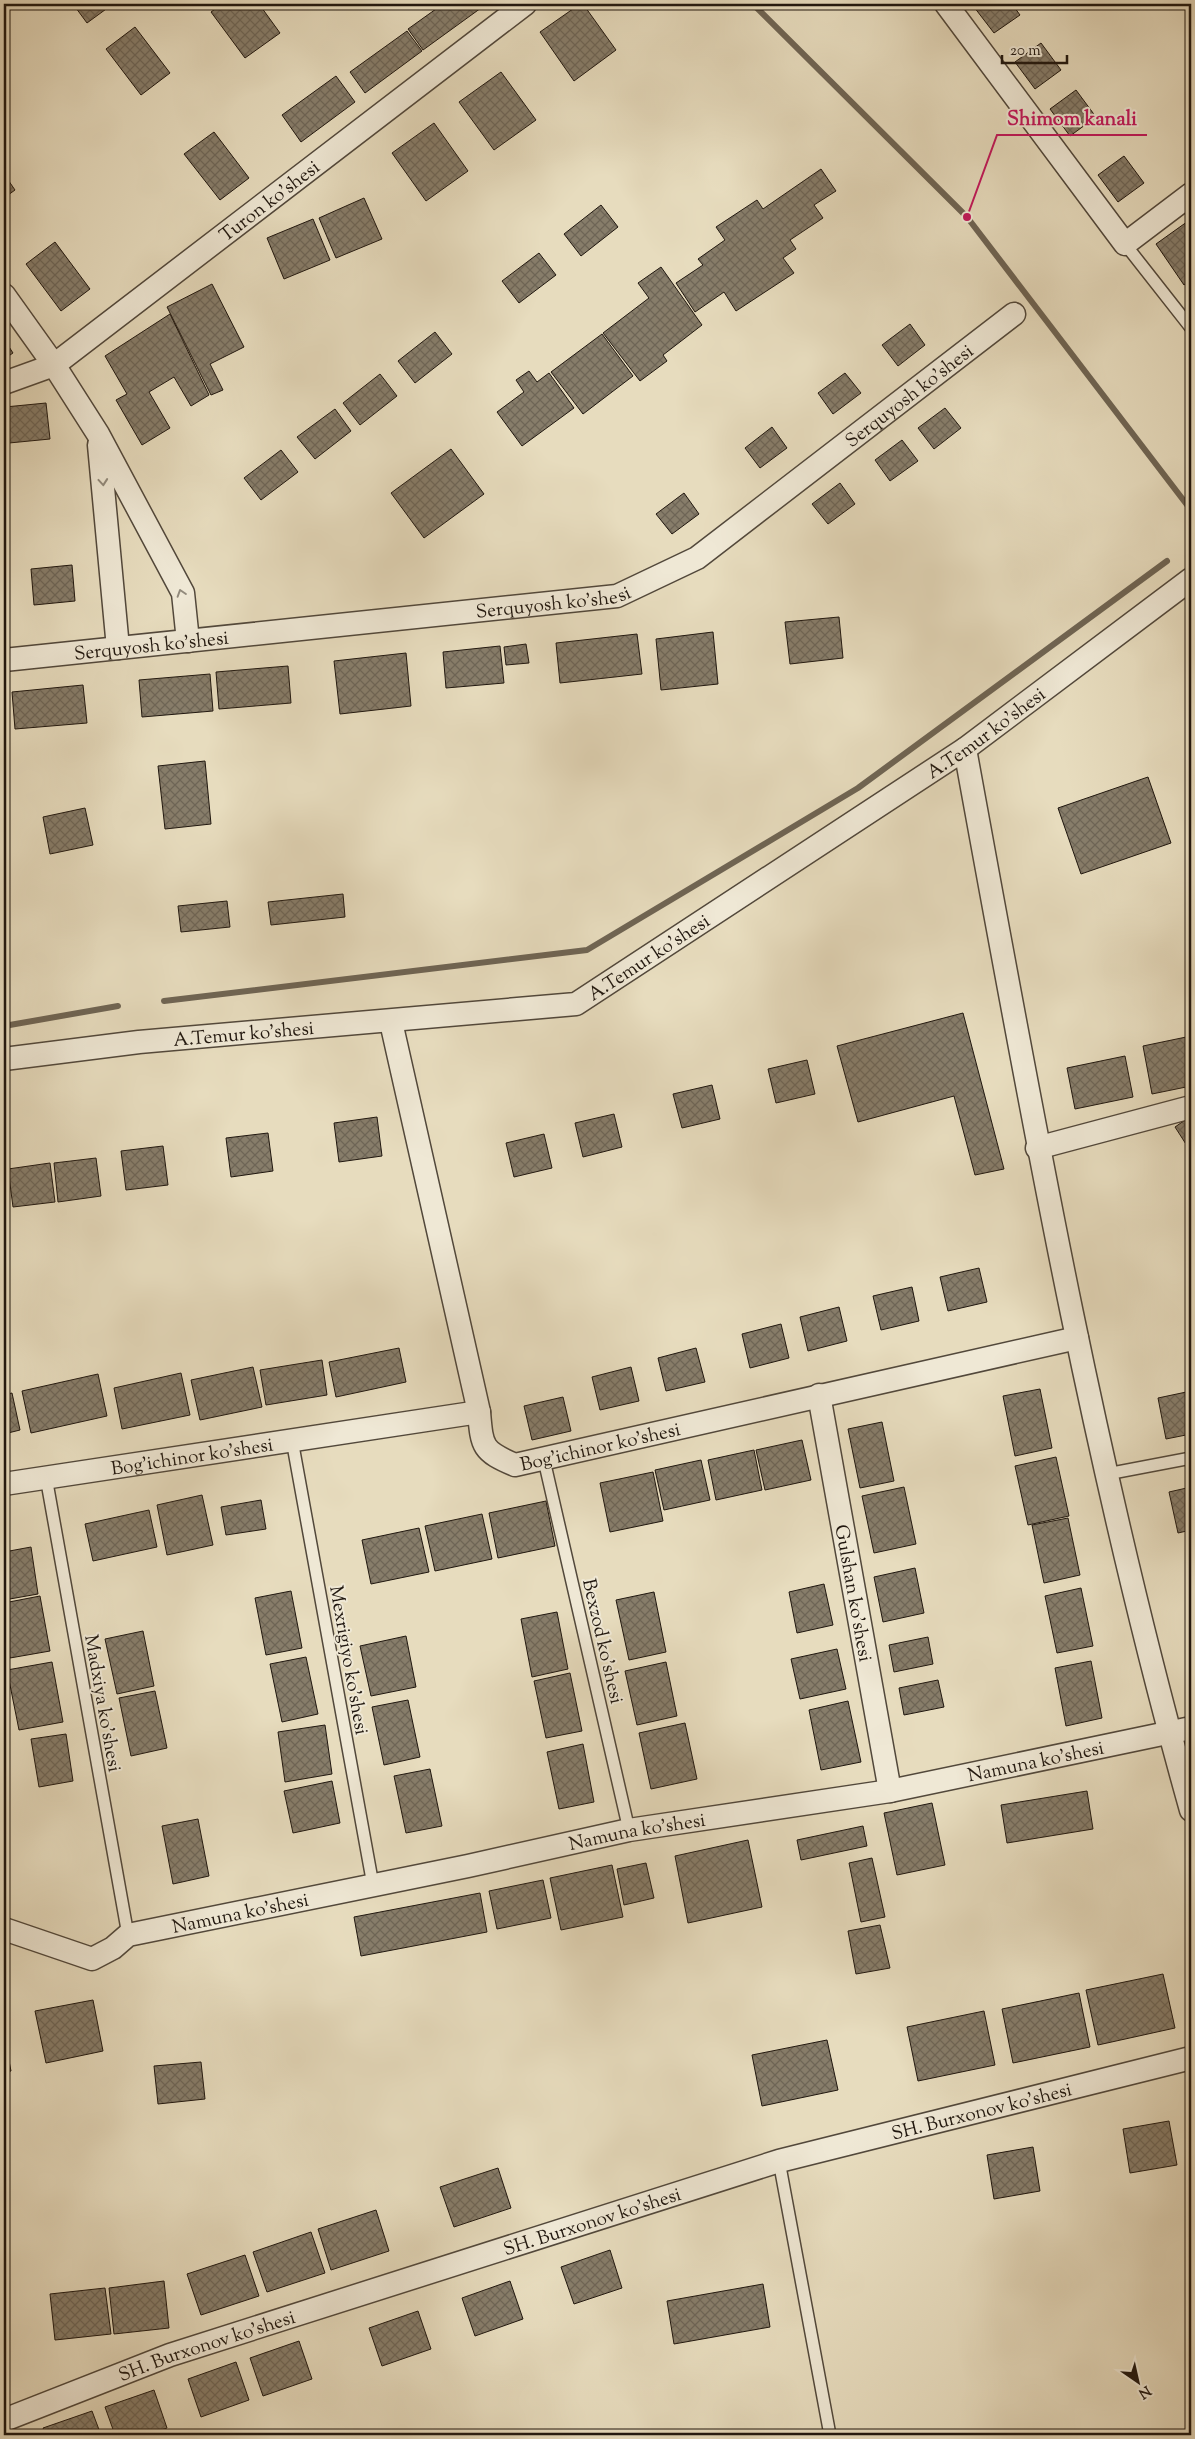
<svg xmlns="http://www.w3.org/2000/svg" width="1195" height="2439" font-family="'Sorts Mill Goudy',serif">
	<defs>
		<pattern id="building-cross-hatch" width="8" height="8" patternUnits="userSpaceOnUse" patternTransform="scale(1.25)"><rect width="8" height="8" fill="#877d6a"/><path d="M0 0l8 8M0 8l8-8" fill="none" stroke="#6e6556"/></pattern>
	</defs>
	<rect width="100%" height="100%" fill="#e7dcbe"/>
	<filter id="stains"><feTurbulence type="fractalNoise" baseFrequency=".004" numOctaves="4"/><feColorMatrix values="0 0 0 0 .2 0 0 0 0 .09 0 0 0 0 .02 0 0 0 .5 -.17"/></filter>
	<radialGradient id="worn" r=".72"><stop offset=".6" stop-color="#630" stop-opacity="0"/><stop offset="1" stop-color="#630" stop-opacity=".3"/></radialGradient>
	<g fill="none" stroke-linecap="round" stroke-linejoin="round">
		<g stroke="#6f6554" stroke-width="6">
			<path d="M 753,4 L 967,217 L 1191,510"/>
			<path d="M 164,1001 L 587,950 L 858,788 L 1167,561"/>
			<path d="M 4,1026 L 118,1006"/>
		</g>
	</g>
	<g fill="url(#building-cross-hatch)" stroke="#20170f">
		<path d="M 73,4 L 113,4 L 87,23 Z"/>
		<path d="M 222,4 L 259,4 L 280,33 L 245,58 L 211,12 Z"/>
		<path d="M 443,4 L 477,4 L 481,8 L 423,50 L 408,29 Z"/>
		<path d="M 580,4 L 583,4 L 616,50 L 574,81 L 540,32 Z"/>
		<path d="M 978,4 L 1012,4 L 1020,15 L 994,33 L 974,7 Z"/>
		<path d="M 135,27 L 170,73 L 141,95 L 106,49 Z"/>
		<path d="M 407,31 L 422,51 L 365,93 L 350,72 Z"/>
		<path d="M 1041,43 L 1061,70 L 1035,89 L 1015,62 Z"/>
		<path d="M 501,72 L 536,120 L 494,150 L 459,102 Z"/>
		<path d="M 336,76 L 355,102 L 301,142 L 282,115 Z"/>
		<path d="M 1076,90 L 1096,117 L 1070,136 L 1050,109 Z"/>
		<path d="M 434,123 L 468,171 L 426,201 L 392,153 Z"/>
		<path d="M 214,132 L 249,178 L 220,200 L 184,154 Z"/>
		<path d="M 1124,156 L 1144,183 L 1118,202 L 1098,175 Z"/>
		<path d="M 821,169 L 836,191 L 814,205 L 823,218 L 790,240 L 796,249 L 783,258 L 794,273 L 736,311 L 724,292 L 695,312 L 676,283 L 703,265 L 698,259 L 725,240 L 716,227 L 757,200 L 763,209 Z"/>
		<path d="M 4,174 L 15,190 L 4,198 Z"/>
		<path d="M 364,198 L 382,239 L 336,258 L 319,218 Z"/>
		<path d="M 601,205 L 618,227 L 581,256 L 564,234 Z"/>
		<path d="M 313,219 L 330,260 L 284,279 L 267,238 Z"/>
		<path d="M 1191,219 L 1191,280 L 1184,285 L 1156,244 Z"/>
		<path d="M 55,242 L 90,289 L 61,311 L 26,264 Z"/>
		<path d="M 539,253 L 556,275 L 519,303 L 502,281 Z"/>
		<path d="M 661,267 L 702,325 L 663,355 L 667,361 L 640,381 L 603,333 L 649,298 L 638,283 Z"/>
		<path d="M 212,284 L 244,347 L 210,364 L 223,390 L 211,395 L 167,307 Z"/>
		<path d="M 170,314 L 209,395 L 191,406 L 174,377 L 149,392 L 170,428 L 142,445 L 116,400 L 127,394 L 105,356 Z"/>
		<path d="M 910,324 L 925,345 L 898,366 L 882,345 Z"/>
		<path d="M 435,332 L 452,354 L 415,383 L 398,361 Z"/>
		<path d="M 602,334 L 633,376 L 583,414 L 551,372 Z"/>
		<path d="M 4,339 L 13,353 L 4,359 Z"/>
		<path d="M 529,371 L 537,382 L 549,373 L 574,408 L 522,446 L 497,412 L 524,392 L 516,380 Z"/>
		<path d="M 845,373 L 861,393 L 833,414 L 818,393 Z"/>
		<path d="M 380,374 L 397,396 L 360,425 L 343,403 Z"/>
		<path d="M 46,403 L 50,439 L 9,443 L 5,407 Z"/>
		<path d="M 945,408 L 961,428 L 934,449 L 918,428 Z"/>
		<path d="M 335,409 L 351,431 L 315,459 L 297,437 Z"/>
		<path d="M 772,427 L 787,448 L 760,468 L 745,448 Z"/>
		<path d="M 902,440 L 918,461 L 890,481 L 875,460 Z"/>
		<path d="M 451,449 L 484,494 L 424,538 L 391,493 Z"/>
		<path d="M 281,450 L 298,472 L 261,500 L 244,478 Z"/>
		<path d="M 840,483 L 855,504 L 828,524 L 812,504 Z"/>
		<path d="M 684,493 L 699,514 L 672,534 L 656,514 Z"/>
		<path d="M 72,565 L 75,601 L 34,605 L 31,569 Z"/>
		<path d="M 839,617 L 843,658 L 790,664 L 785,622 Z"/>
		<path d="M 713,632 L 718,684 L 661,690 L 656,639 Z"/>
		<path d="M 637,634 L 642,674 L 560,683 L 556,643 Z"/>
		<path d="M 526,644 L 529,663 L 506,665 L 504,647 Z"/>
		<path d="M 500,646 L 504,683 L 446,688 L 443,652 Z"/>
		<path d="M 406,653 L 411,706 L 340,714 L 334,661 Z"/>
		<path d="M 288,666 L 291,703 L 219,709 L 216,672 Z"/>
		<path d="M 210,674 L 213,711 L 142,717 L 139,680 Z"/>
		<path d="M 83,685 L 87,723 L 15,729 L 12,692 Z"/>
		<path d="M 205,761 L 211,824 L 165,829 L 158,766 Z"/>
		<path d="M 1148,777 L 1171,843 L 1081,874 L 1058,808 Z"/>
		<path d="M 85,808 L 93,845 L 50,854 L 43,817 Z"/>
		<path d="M 343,894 L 345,917 L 271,925 L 268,902 Z"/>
		<path d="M 227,901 L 230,927 L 181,932 L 178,906 Z"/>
		<path d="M 963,1013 L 1004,1169 L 975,1175 L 954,1096 L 858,1122 L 837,1046 Z"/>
		<path d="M 1191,1036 L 1191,1086 L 1152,1094 L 1143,1046 Z"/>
		<path d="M 1125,1056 L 1133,1097 L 1075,1109 L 1067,1068 Z"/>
		<path d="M 807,1060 L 815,1094 L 776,1103 L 768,1069 Z"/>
		<path d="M 712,1085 L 720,1119 L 682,1128 L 673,1094 Z"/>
		<path d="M 614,1114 L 622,1147 L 583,1157 L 575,1123 Z"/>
		<path d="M 1191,1116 L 1191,1152 L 1175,1127 Z"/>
		<path d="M 377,1117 L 382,1156 L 339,1162 L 334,1123 Z"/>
		<path d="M 268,1133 L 273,1171 L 231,1177 L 226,1138 Z"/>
		<path d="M 544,1134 L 552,1168 L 514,1177 L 506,1143 Z"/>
		<path d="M 163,1146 L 168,1185 L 126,1190 L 121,1151 Z"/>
		<path d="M 96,1158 L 101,1196 L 58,1202 L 54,1163 Z"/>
		<path d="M 50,1163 L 55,1202 L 13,1207 L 8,1169 Z"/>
		<path d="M 979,1268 L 987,1302 L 948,1311 L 940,1277 Z"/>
		<path d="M 912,1287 L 919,1321 L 881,1330 L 873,1296 Z"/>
		<path d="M 839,1307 L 847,1341 L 808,1351 L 800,1317 Z"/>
		<path d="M 781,1324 L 789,1358 L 750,1368 L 742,1334 Z"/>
		<path d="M 399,1348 L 406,1382 L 336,1397 L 329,1362 Z"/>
		<path d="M 696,1348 L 705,1382 L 666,1391 L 658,1358 Z"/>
		<path d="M 322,1360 L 327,1395 L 266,1405 L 260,1370 Z"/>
		<path d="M 253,1367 L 262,1407 L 200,1420 L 191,1380 Z"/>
		<path d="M 631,1367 L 639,1401 L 600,1410 L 592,1377 Z"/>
		<path d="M 181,1373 L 190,1415 L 122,1429 L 114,1388 Z"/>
		<path d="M 98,1374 L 107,1416 L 31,1433 L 22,1391 Z"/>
		<path d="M 1040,1389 L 1052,1448 L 1015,1456 L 1003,1396 Z"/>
		<path d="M 1191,1391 L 1191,1434 L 1166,1439 L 1158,1398 Z"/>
		<path d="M 12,1393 L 20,1430 L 4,1434 L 4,1395 Z"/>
		<path d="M 563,1397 L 571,1431 L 532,1440 L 524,1406 Z"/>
		<path d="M 882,1422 L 894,1481 L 860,1488 L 848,1429 Z"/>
		<path d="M 802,1440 L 811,1480 L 765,1490 L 756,1450 Z"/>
		<path d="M 754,1450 L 762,1490 L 716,1500 L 708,1460 Z"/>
		<path d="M 1056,1457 L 1069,1516 L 1028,1525 L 1015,1466 Z"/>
		<path d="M 701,1460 L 710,1500 L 664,1510 L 655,1470 Z"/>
		<path d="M 653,1472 L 663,1521 L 610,1532 L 600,1483 Z"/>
		<path d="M 904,1487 L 916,1544 L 874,1553 L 862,1496 Z"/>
		<path d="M 1191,1487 L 1191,1530 L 1178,1533 L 1169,1492 Z"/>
		<path d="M 202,1495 L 213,1545 L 167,1555 L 157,1505 Z"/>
		<path d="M 261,1500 L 266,1529 L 226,1535 L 221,1507 Z"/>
		<path d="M 546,1501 L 555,1546 L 498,1558 L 489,1513 Z"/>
		<path d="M 149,1510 L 157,1547 L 93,1561 L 85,1524 Z"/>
		<path d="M 482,1514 L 492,1559 L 435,1571 L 425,1526 Z"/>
		<path d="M 1068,1518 L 1080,1575 L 1044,1583 L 1032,1525 Z"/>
		<path d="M 419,1528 L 429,1572 L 371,1584 L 362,1540 Z"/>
		<path d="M 31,1547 L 38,1594 L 4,1600 L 4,1552 Z"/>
		<path d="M 915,1568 L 924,1613 L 883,1622 L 874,1577 Z"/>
		<path d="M 824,1584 L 833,1625 L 797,1633 L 789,1592 Z"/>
		<path d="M 1081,1588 L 1093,1646 L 1057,1653 L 1045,1596 Z"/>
		<path d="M 291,1591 L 302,1648 L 266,1655 L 255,1598 Z"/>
		<path d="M 654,1592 L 666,1652 L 629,1660 L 616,1600 Z"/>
		<path d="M 40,1596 L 50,1651 L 10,1658 L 4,1624 L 4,1603 Z"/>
		<path d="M 557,1612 L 568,1669 L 532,1677 L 521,1619 Z"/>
		<path d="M 143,1631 L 154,1686 L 117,1694 L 105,1639 Z"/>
		<path d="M 406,1636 L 416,1687 L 371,1696 L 360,1646 Z"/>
		<path d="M 928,1637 L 933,1664 L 894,1672 L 889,1645 Z"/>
		<path d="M 837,1649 L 846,1689 L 800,1699 L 791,1659 Z"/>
		<path d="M 306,1657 L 318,1714 L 282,1722 L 270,1664 Z"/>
		<path d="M 1091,1661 L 1102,1718 L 1066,1726 L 1055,1668 Z"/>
		<path d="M 52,1662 L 63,1722 L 19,1730 L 7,1670 Z"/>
		<path d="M 666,1662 L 677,1716 L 637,1725 L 625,1671 Z"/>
		<path d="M 570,1673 L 582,1731 L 546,1738 L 534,1681 Z"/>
		<path d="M 938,1680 L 944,1707 L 904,1715 L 899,1688 Z"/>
		<path d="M 155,1691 L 167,1748 L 131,1756 L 119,1698 Z"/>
		<path d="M 408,1700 L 420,1757 L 384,1765 L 372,1707 Z"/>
		<path d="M 848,1701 L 861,1762 L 821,1770 L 809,1710 Z"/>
		<path d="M 685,1723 L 697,1779 L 651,1789 L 639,1733 Z"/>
		<path d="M 325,1725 L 332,1774 L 285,1782 L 278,1732 Z"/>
		<path d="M 66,1734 L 73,1781 L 39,1787 L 31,1739 Z"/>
		<path d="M 583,1744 L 594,1802 L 559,1809 L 547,1752 Z"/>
		<path d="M 430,1769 L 442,1826 L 406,1833 L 394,1776 Z"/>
		<path d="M 332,1781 L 340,1823 L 293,1833 L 284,1791 Z"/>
		<path d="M 1087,1791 L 1093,1829 L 1007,1843 L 1001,1805 Z"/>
		<path d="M 932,1803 L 945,1865 L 897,1875 L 884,1813 Z"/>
		<path d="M 198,1819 L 209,1876 L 173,1884 L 162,1826 Z"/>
		<path d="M 863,1826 L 867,1846 L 801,1860 L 797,1840 Z"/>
		<path d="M 748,1840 L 762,1907 L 688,1923 L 675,1856 Z"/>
		<path d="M 872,1858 L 885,1917 L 861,1922 L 849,1863 Z"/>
		<path d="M 646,1863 L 654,1898 L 624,1905 L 617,1869 Z"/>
		<path d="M 612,1865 L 623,1917 L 561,1930 L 550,1878 Z"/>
		<path d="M 543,1880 L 551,1918 L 497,1929 L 489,1891 Z"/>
		<path d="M 480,1893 L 487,1932 L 361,1956 L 354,1917 Z"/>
		<path d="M 880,1925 L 890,1968 L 856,1974 L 848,1931 Z"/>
		<path d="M 1163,1974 L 1175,2028 L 1098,2045 L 1086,1990 Z"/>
		<path d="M 1079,1993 L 1090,2047 L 1013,2063 L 1002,2009 Z"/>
		<path d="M 93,2000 L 103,2051 L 46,2063 L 35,2011 Z"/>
		<path d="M 984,2011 L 995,2065 L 918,2081 L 907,2027 Z"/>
		<path d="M 4,2035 L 11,2071 L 4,2073 Z"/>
		<path d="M 827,2040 L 838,2090 L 762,2106 L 752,2055 Z"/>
		<path d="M 201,2062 L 205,2099 L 158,2104 L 154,2066 Z"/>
		<path d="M 1169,2121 L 1177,2165 L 1130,2173 L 1123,2129 Z"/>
		<path d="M 1033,2147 L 1040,2191 L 994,2199 L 987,2155 Z"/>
		<path d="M 498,2168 L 511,2208 L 454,2227 L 440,2187 Z"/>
		<path d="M 376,2210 L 389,2251 L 331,2270 L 318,2229 Z"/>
		<path d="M 311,2232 L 325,2273 L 267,2292 L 253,2252 Z"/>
		<path d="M 610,2250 L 622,2288 L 574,2304 L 561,2267 Z"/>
		<path d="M 245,2255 L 259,2296 L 201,2315 L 187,2274 Z"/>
		<path d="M 164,2281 L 169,2328 L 114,2334 L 109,2288 Z"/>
		<path d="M 510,2281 L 523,2319 L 475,2336 L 462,2298 Z"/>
		<path d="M 763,2284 L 770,2327 L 674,2344 L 667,2301 Z"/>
		<path d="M 105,2288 L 111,2334 L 55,2340 L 50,2294 Z"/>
		<path d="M 418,2311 L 431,2349 L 382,2366 L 369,2328 Z"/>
		<path d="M 299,2341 L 312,2379 L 263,2396 L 250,2358 Z"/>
		<path d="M 236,2362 L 249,2400 L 201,2417 L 188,2379 Z"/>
		<path d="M 154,2390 L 167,2428 L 145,2435 L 115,2435 L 105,2407 Z"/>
		<path d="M 92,2411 L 101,2435 L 46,2435 L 43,2428 Z"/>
	</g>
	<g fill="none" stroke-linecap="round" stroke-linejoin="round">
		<defs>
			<g id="lane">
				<path d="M 1125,244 L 1191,328"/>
				<path d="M 292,1440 L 373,1885"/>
				<path d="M 544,1460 L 629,1830"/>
				<path d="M 1107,1474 L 1191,1458"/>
				<path d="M 46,1477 L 128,1935"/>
				<path d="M 779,2161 L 830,2435"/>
			</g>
			<g id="street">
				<path d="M 946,4 L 1125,244 L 1191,194"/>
				<path d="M 4,295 L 54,365 L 98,434 L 183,593 L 188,641"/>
				<path id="s1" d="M 4,383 L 54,365 L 525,4"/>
				<path d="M 99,445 L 118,648"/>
				<path id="s2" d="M 4,660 L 617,596 L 697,558 L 1014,314"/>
				<path d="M 965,749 C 1030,1105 1093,1462 1191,1810"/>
				<path d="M 391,1022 L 479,1412"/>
				<path id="s3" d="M 4,1059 L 139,1042 L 576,1004 L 965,749 L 1191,579"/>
				<path d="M 1037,1148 L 1191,1107"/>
				<path id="s4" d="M 819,1395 L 890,1791"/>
				<path id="s5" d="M 4,1484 L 479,1412 C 482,1447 482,1451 515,1465 L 1077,1338"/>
				<path id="s6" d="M 4,1929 L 92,1959 L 113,1948 L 128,1935 L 468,1866 L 629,1830 L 890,1791 L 1191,1728"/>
				<path id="s7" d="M 4,2420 L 170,2355 L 779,2161 L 1191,2058"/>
			</g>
		</defs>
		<use href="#lane" stroke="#52483b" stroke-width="14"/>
		<use href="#street" stroke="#52483b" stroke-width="25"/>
		<use href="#lane" stroke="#efe8d5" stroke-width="11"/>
		<use href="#street" stroke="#efe8d5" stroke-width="22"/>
	</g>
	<defs><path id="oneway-chevron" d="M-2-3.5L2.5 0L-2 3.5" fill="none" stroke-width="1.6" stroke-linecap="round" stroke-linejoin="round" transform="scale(1.25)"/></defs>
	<g stroke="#928a7c">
		<use href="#oneway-chevron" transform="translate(103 482) rotate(85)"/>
		<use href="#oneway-chevron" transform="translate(181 593) rotate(-108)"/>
	</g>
	<g text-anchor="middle" stroke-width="4" stroke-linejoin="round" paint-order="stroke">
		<g font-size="19" fill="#20170f" stroke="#efe8d5">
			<text dy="7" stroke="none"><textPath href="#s1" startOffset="324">Turon ko'shesi</textPath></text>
			<text dy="7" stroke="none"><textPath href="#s2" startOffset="972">Serquyosh ko'shesi</textPath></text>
			<text dy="7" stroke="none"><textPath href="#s2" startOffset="552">Serquyosh ko'shesi</textPath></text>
			<text dy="7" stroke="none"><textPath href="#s2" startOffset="148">Serquyosh ko'shesi</textPath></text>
			<text dy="7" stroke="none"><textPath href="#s3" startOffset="1066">A.Temur ko'shesi</textPath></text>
			<text dy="7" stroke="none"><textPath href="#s3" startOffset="661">A.Temur ko'shesi</textPath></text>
			<text dy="7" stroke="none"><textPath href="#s3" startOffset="241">A.Temur ko'shesi</textPath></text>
			<text dy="7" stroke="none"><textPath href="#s5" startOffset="638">Bog'ichinor ko'shesi</textPath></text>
			<text dy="7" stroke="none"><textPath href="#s5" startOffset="190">Bog'ichinor ko'shesi</textPath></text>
			<text dy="7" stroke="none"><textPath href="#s4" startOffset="201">Gulshan ko'shesi</textPath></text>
			<text transform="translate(604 1641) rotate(77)" y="7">Bexzod ko'shesi</text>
			<text transform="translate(350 1660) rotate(80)" y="7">Mexrigiyo ko'shesi</text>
			<text transform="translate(104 1703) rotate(80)" y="7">Madxiya ko'shesi</text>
			<text dy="7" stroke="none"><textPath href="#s6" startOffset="1061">Namuna ko'shesi</textPath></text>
			<text dy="7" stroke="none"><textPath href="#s6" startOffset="656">Namuna ko'shesi</textPath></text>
			<text dy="7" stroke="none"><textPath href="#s6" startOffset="251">Namuna ko'shesi</textPath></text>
			<text dy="7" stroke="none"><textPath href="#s7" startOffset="1026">SH. Burxonov ko'shesi</textPath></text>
			<text dy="7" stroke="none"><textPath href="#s7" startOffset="621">SH. Burxonov ko'shesi</textPath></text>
			<text dy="7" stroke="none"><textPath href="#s7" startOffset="216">SH. Burxonov ko'shesi</textPath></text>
		</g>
	</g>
	<path fill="none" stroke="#c2185b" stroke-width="2" d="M967 217L997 135H1147"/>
	<circle fill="#c2185b" stroke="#efe8d5" stroke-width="2" cx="967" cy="217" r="5"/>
	<g font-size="20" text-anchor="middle" font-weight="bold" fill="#c2185b" stroke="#efe8d5" stroke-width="4" stroke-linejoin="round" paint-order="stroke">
		<text x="1072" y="125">Shimom kanali</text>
	</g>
	<rect width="1195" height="2439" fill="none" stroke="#e7dcbe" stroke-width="20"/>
	<rect x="5" y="5" width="1185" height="2429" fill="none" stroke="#20170f" stroke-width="2.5"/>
	<rect x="10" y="10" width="1175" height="2419" fill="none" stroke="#20170f"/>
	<g transform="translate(1138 2382) rotate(146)" stroke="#efe8d5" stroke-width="4" paint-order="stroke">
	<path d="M0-4L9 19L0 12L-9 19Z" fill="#20170f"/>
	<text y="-8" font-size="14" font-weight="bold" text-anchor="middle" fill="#20170f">N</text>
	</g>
	<path d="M1002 55v8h65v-8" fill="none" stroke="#20170f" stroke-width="2.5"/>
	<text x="1010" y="55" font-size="15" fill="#20170f" stroke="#efe8d5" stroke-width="4" paint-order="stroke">20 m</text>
	<rect width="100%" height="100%" filter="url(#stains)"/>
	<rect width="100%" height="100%" fill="url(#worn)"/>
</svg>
